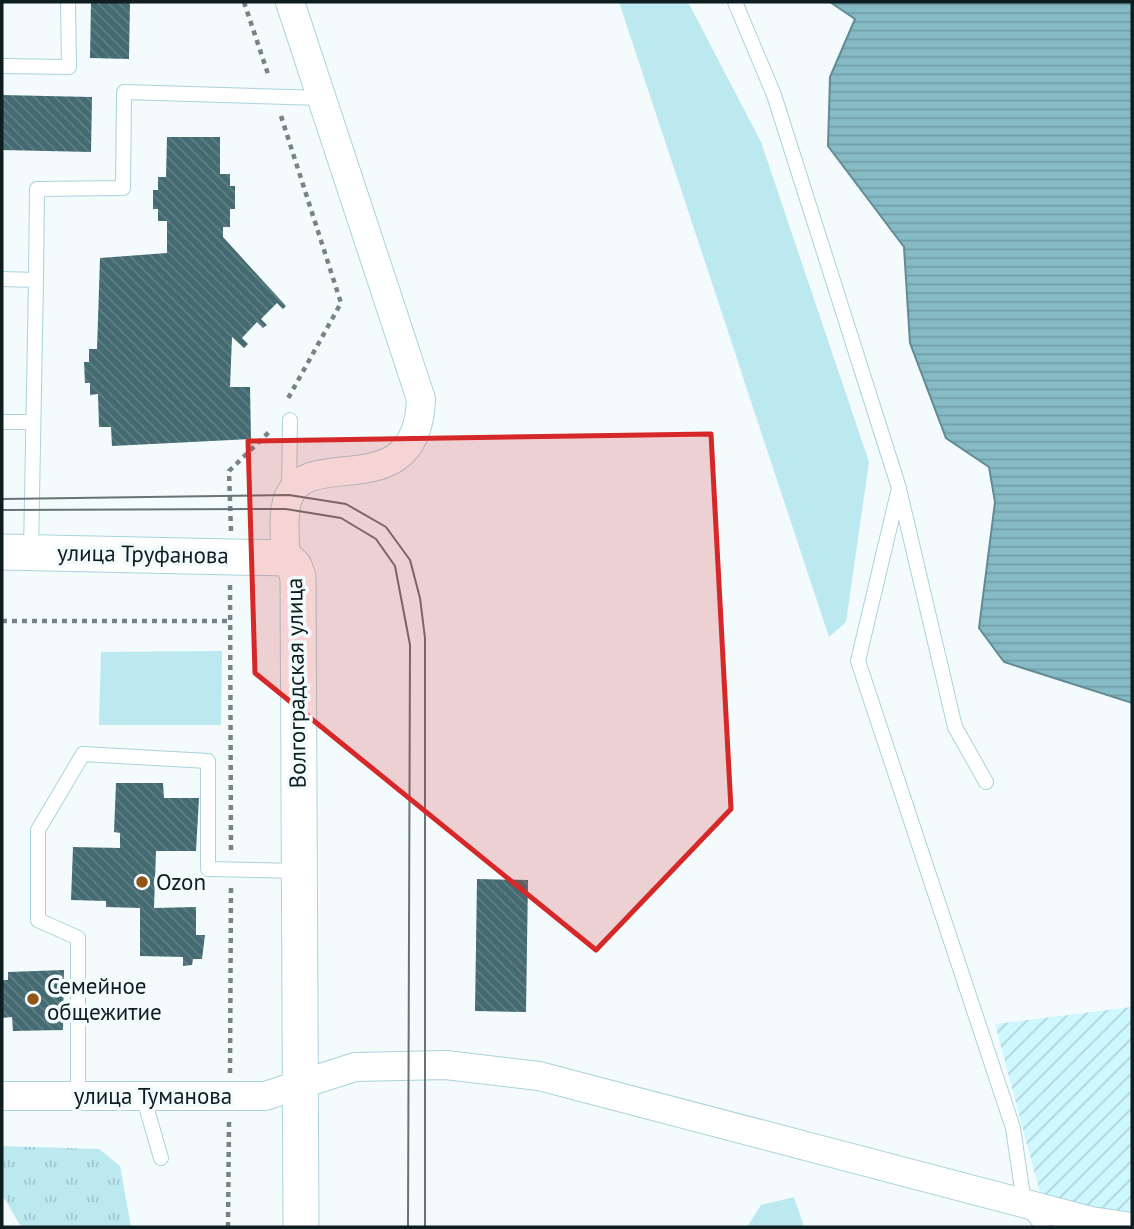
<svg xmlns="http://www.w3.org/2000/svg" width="1134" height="1229" font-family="'PT Sans',sans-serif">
	<defs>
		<pattern id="industrial-furrows" width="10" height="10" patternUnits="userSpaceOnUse" patternTransform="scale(1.75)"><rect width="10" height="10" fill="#cef7fe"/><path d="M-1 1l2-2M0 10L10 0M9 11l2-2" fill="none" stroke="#b0d3d9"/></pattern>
		<pattern id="park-tufts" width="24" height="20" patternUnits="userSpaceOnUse" patternTransform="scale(1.75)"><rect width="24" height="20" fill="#bce8f0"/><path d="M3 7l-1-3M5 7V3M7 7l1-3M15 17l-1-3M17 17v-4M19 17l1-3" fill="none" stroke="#a0c7ce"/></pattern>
		<pattern id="water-rules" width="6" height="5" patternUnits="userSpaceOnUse" patternTransform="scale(1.75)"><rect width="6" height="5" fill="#86bac4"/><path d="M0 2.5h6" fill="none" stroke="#729fa8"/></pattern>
		<pattern id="building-back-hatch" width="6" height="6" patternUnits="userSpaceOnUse" patternTransform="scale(1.75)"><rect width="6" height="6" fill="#456b72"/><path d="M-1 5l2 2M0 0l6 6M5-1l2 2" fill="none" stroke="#617f84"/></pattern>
	</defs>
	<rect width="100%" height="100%" fill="#f3fbfd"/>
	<path fill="url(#industrial-furrows)" d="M 1132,1007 L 1132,1227 L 1049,1227 L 995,1024 Z"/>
	<g fill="#bce8f0">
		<path d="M 619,2 L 688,2 L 761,142 L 869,462 L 846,622 L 829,637 Z"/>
		<path d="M 222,651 L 221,725 L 99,725 L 101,652 Z"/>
		<path d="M 794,1197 L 804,1227 L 747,1227 L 761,1205 Z"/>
	</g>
	<path fill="url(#park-tufts)" d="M 2,1146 L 99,1149 L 120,1166 L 131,1227 L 21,1227 L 2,1194 Z"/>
	<path fill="url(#water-rules)" stroke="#628b93" stroke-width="2" d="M 830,2 L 1132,2 L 1132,703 L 1004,662 L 979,628 L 995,502 L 989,467 L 946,438 L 910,343 L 904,247 L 828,146 L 830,77 L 855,19 Z"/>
	<g fill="url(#building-back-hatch)">
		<path d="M 91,2 L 130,2 L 129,59 L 90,58 Z"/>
		<path d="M 2,95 L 92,97 L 91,152 L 2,150 Z"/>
		<path d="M 167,137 L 220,137 L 220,174 L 230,174 L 230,186 L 235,186 L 235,209 L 230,209 L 230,227 L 223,227 L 223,237 L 286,306 L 283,309 L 277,303 L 261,319 L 267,325 L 263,328 L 257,322 L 242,338 L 248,344 L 244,348 L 232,337 L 230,387 L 250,387 L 251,439 L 112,446 L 111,427 L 99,427 L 98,394 L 90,395 L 90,383 L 85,383 L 84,362 L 89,362 L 89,349 L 97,349 L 100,258 L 167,253 L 167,221 L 158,221 L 158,209 L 153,209 L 153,190 L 158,190 L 158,177 L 166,177 Z"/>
		<path d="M 116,783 L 163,783 L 164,798 L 199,798 L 196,851 L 156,851 L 154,908 L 196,907 L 196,935 L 205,935 L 202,959 L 193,959 L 192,965 L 183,966 L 183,957 L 140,956 L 140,908 L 106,907 L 106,901 L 71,900 L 73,847 L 120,848 L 120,833 L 114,832 Z"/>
		<path d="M 477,879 L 528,880 L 526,1012 L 475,1011 Z"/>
		<path d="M 64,970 L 63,1030 L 13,1031 L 12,1017 L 2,1018 L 2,980 L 8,980 L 8,972 Z"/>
	</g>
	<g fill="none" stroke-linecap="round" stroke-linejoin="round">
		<defs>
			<g id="service">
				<path d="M 735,2 L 774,95 L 899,488 L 858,661 L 1013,1128 L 1024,1203 L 1043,1227"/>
				<path d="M 2,66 L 69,67 L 68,2"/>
				<path d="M 2,279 L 36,280 L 31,552"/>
				<path d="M 36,280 L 37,189 L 123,188 L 124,92 L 322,98"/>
				<path d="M 2,422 L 33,422"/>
				<path d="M 289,491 L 290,420"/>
				<path d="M 900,493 L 955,727 L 986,782"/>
				<path d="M 78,1096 L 78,938 L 38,920 L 38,830 L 83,754 L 208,761 L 208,869 L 299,871"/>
				<path d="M 143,1096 L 161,1158"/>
			</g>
			<g id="minor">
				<path d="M 285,558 C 286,540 281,511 290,494 C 314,447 417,506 421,399 L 290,2"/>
				<path d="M 2,1096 L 265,1096 L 355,1067 L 446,1065 L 539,1076 L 1091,1221 L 1132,1227"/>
			</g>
			<path id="tertiary" d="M 2,552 L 285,558 L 294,566 L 298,577 L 301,1227"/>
		</defs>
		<use href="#service" stroke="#aad3db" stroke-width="16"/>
		<use href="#minor" stroke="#aad3db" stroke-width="30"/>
		<use href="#tertiary" stroke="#aad3db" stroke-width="37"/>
		<g stroke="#778386" stroke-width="4.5" stroke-dasharray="5 5" stroke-linecap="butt">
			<path d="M 244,2 L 269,77"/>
			<path d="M 281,116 L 341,303 L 286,402"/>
			<path d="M 231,531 L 229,471 L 270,431"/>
			<path d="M 230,585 L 231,853"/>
			<path d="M 2,621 L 230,621"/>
			<path d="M 230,1073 L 231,886"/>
			<path d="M 228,1227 L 229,1121"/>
		</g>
		<use href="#service" stroke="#fff" stroke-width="14"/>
		<use href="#minor" stroke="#fff" stroke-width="28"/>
		<use href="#tertiary" stroke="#fff" stroke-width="35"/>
		<g stroke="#677376" stroke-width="2">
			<path d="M 2,499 L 289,495 L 346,504 L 386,527 L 410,560 L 420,598 L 425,638 L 425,1227"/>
			<path d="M 2,510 L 286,509 L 341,518 L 376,539 L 395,566 L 410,645 L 408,1227"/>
		</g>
	</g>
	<path fill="#d62828" fill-opacity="0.2" stroke="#d62828" stroke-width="5" stroke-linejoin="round" d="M 711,434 L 731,809 L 596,950 L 255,673 L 248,441 Z"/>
	<g fill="#925518" stroke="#f3fbfd" stroke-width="2.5">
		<circle cx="142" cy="882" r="7"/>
		<circle cx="33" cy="999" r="7"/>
	</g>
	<g text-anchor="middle" stroke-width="7" stroke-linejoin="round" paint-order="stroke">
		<g font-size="23" fill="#0d1d20" stroke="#f3fbfd">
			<text transform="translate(143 554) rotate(1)" y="8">улица Труфанова</text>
			<text transform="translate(296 683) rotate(-91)" y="8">Волгоградская улица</text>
			<text x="153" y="1104">улица Туманова</text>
		</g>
		<g font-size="23" fill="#0d1d20" stroke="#f3fbfd" text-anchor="start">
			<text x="156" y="890">Ozon</text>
			<text x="47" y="994">Семейное<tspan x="47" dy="26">общежитие</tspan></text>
		</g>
	</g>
	<rect width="1134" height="1229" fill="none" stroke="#0d1d20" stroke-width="7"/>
</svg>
